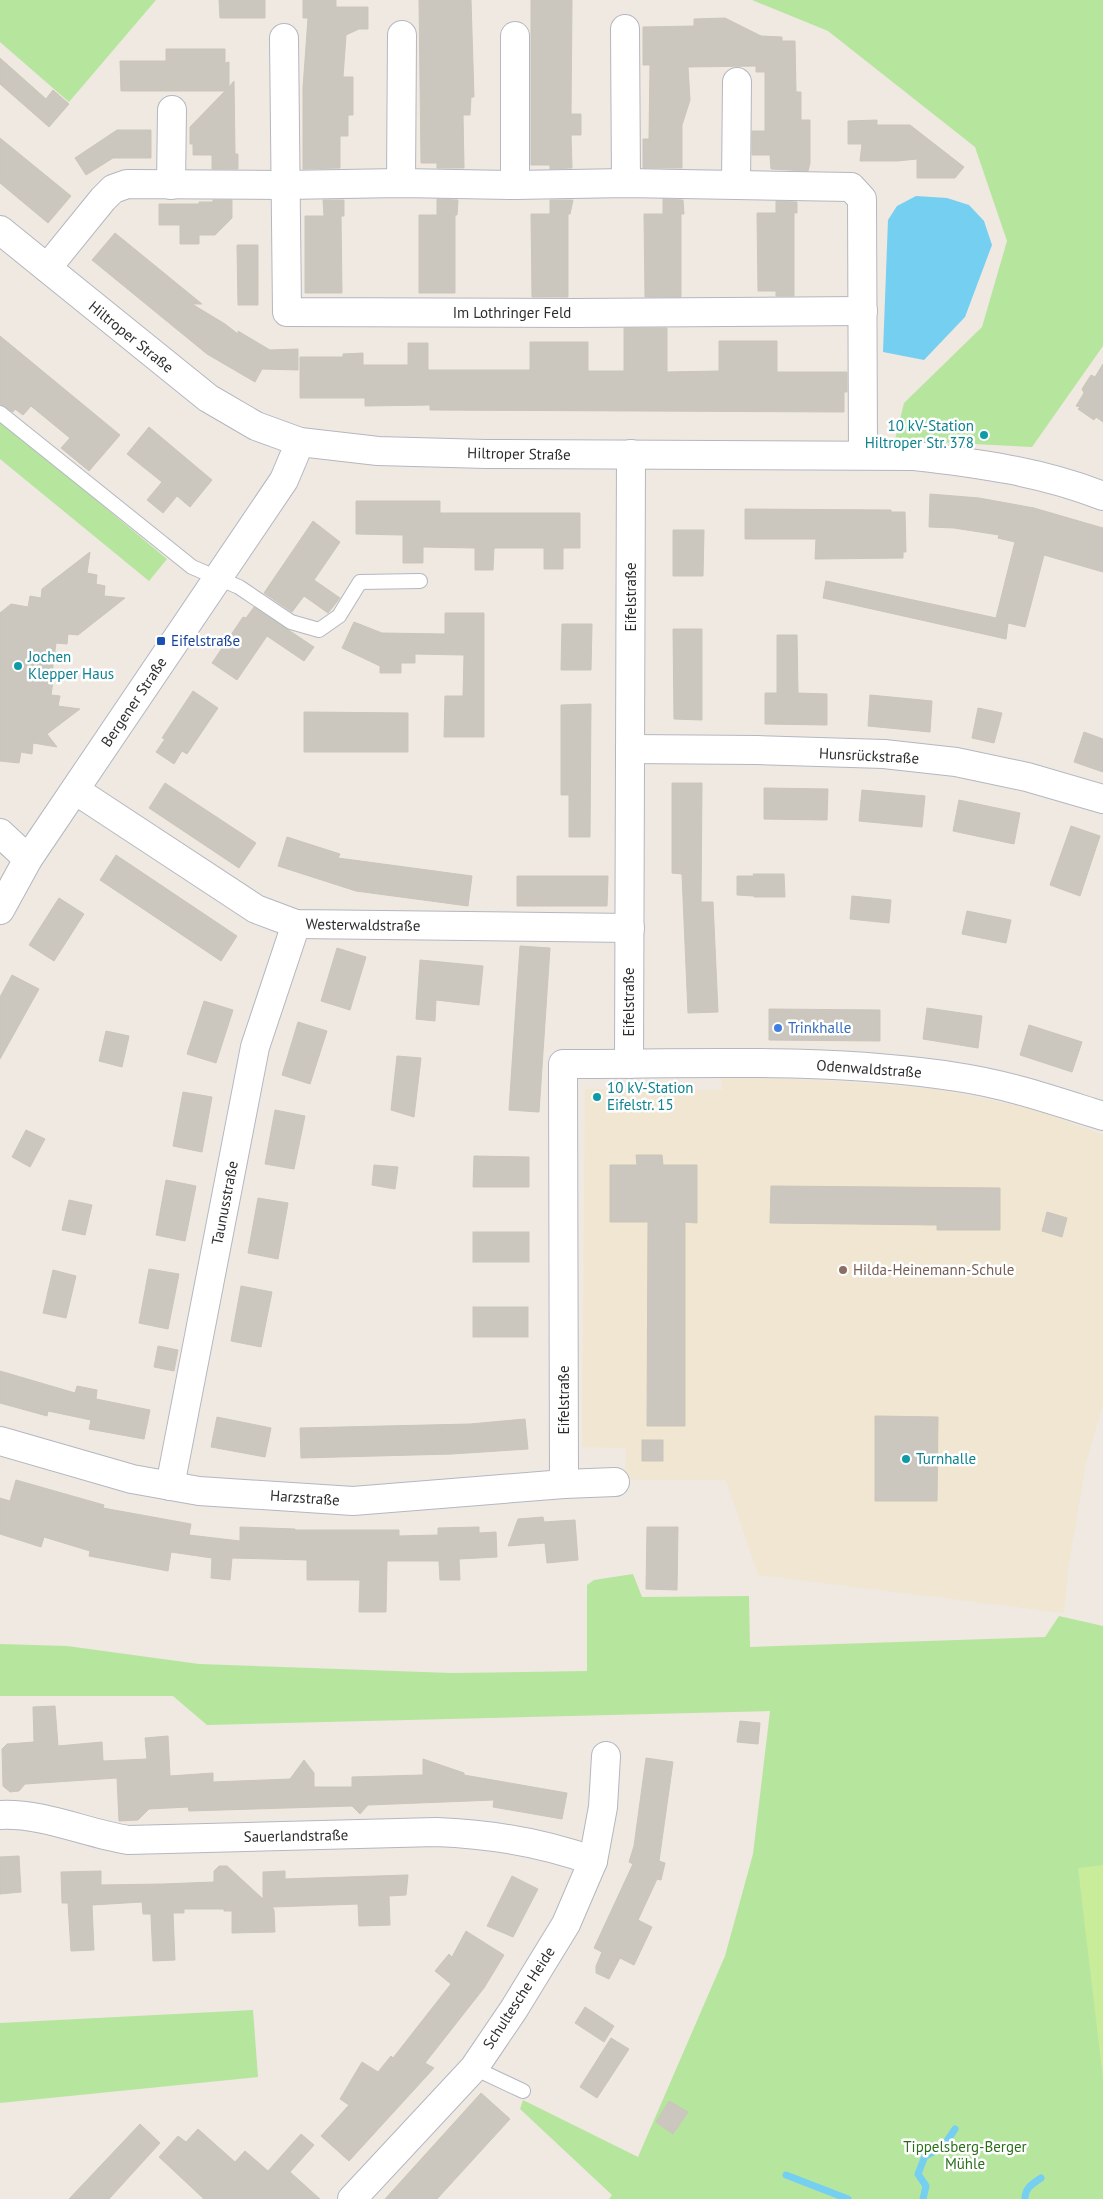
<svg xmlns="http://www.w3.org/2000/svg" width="1103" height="2199" font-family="'PT Sans',sans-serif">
	<rect width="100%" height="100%" fill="#efe9e1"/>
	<path fill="#f0e6d1" d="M 721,1077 L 818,1080 L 939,1089 L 1041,1111 L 1103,1135 L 1103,1404 L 1086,1463 L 1069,1563 L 1064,1613 L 758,1575 L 726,1480 L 625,1480 L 626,1448 L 582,1447 L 585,1089 L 722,1090 Z"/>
	<g fill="#b6e59e">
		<path d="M 0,0 L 156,0 L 69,102 L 0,42 Z"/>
		<path d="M 752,0 L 1103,0 L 1103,346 L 1032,447 L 895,440 L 904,403 L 982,327 L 1007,241 L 975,147 L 828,31 Z"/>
		<path d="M 0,420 L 167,559 L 149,581 L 0,459 Z"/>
		<path d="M 633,1574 L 642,1597 L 749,1596 L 750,1647 L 1045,1637 L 1059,1616 L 1103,1626 L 1103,2199 L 609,2199 L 612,2195 L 520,2109 L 523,2100 L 638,2157 L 725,1956 L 753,1854 L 770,1711 L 207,1725 L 173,1696 L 0,1696 L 0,1644 L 67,1646 L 199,1664 L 451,1673 L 587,1671 L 587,1585 L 594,1580 Z"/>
		<path d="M 253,2010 L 258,2077 L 0,2103 L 0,2023 Z"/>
	</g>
	<path fill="#c9ec9a" d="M 1103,1865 L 1103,2079 L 1078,1868 Z"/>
	<path fill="#75cff0" d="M 916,196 L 947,198 L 969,205 L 984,221 L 992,245 L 965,317 L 924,360 L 883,352 L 888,220 L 897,206 Z"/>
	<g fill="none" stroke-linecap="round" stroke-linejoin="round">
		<g stroke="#75cff0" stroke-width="7">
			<path d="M 786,2175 L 848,2199"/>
			<path d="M 923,2199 L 926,2186 L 918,2174 L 925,2156 L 943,2147 L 955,2129"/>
			<path d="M 1025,2199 C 1025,2188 1032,2184 1041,2178"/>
		</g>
	</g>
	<g fill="#cbc7bf" stroke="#cbc5ba">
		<path d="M 219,0 L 265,0 L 265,18 L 220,18 Z"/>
		<path d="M 303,0 L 336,0 L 336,7 L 368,7 L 368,29 L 359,29 L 346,35 L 343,77 L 353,77 L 353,115 L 348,115 L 348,136 L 340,136 L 340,168 L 303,169 L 303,88 L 308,18 L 303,18 Z"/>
		<path d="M 419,0 L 471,0 L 474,97 L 471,97 L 470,115 L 463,115 L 464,168 L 437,168 L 437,163 L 421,163 Z"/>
		<path d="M 531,0 L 572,0 L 571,114 L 581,114 L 581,135 L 571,135 L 572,168 L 550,169 L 550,165 L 531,165 Z"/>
		<path d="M 725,18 L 761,36 L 782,37 L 782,41 L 795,41 L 796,92 L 801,92 L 801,120 L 810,120 L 810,163 L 808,171 L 771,169 L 770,155 L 752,155 L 752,131 L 765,131 L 765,72 L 756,72 L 756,66 L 688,67 L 690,100 L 682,125 L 682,168 L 643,168 L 643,139 L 649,139 L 650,65 L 643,65 L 643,27 L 694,26 L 694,19 Z"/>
		<path d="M 166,49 L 225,49 L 225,63 L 229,62 L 229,87 L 234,81 L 235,154 L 238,154 L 238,169 L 212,169 L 212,155 L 193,155 L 193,144 L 190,144 L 190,127 L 225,91 L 121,91 L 120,61 L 166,61 Z"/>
		<path d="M 0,58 L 46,99 L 53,90 L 69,104 L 49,127 L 0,84 Z"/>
		<path d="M 877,120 L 877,125 L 910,125 L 964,167 L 955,178 L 917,178 L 917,159 L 897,161 L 860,161 L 862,144 L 848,144 L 848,121 Z"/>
		<path d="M 117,130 L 151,130 L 151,158 L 113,158 L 86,175 L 75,158 Z"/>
		<path d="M 0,138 L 71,196 L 48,223 L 0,183 Z"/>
		<path d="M 437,199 L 458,200 L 457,215 L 455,215 L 455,293 L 419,293 L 419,215 L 437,215 Z"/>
		<path d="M 663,199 L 683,200 L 684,214 L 681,214 L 681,297 L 645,297 L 644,214 L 663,214 Z"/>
		<path d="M 213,200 L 232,200 L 232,218 L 215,235 L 199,235 L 199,244 L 180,244 L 180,225 L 159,225 L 159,204 L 199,204 L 199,202 L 213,202 Z"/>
		<path d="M 323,200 L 344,200 L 344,216 L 341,216 L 342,293 L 305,293 L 305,216 L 324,216 Z"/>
		<path d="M 550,200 L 573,200 L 570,214 L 568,214 L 568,297 L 532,297 L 531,214 L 550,214 Z"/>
		<path d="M 776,201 L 797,202 L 797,213 L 794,213 L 794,296 L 776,296 L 776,291 L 758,291 L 757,213 L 776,213 Z"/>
		<path d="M 115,233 L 202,304 L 192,304 L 225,324 L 238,334 L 238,331 L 270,350 L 298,349 L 298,370 L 262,369 L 255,382 L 207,354 L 92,260 Z"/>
		<path d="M 237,245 L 258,245 L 258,305 L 238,305 Z"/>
		<path d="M 624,328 L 667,328 L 667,372 L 719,371 L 719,341 L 777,341 L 777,372 L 847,372 L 847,392 L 844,392 L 844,412 L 430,410 L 430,405 L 365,406 L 365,398 L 300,398 L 300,357 L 343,357 L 343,354 L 363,353 L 363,365 L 408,365 L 408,343 L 428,343 L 428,370 L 530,370 L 530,342 L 588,342 L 588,371 L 624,371 Z"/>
		<path d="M 0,336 L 120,435 L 89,471 L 61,448 L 70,438 L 31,406 L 23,415 L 15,409 L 13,412 L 0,404 Z"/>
		<path d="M 1103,364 L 1103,422 L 1096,417 L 1094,420 L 1078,409 L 1080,407 L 1076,406 L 1084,393 L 1082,389 L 1091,375 L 1095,377 Z"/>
		<path d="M 149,427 L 212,480 L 190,507 L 177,496 L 163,513 L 147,500 L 162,482 L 127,454 Z"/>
		<path d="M 930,494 L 979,498 L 1034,508 L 1103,528 L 1103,572 L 1044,555 L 1025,627 L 1008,623 L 1006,639 L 823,598 L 826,581 L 996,618 L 1015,542 L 998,538 L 999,535 L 954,528 L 929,527 Z"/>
		<path d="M 356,501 L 440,501 L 440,513 L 580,513 L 580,548 L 563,548 L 563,569 L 544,569 L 544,548 L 494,548 L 493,570 L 475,570 L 475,548 L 423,547 L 423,563 L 403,563 L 403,535 L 356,534 Z"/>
		<path d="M 745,509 L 891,510 L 891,512 L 905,512 L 906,552 L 903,552 L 903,558 L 815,559 L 816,539 L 745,539 Z"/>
		<path d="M 313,521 L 340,542 L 314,580 L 340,598 L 328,613 L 304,596 L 292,612 L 264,593 Z"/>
		<path d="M 673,530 L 704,530 L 703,576 L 673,576 Z"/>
		<path d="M 90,552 L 87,573 L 97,575 L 96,584 L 105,586 L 104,596 L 125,598 L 78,635 L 68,634 L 67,644 L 56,643 L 51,681 L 53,681 L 51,695 L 60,696 L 58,706 L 80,709 L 47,734 L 57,747 L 33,743 L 32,754 L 21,752 L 19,763 L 0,761 L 0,613 L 11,604 L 28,607 L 30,596 L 41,598 L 42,589 Z"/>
		<path d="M 254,607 L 314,647 L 304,661 L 267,636 L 237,680 L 212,663 L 243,617 L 246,618 Z"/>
		<path d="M 445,613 L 484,613 L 484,737 L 444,737 L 445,696 L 463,696 L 464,655 L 415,654 L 415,663 L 401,663 L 401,673 L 380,673 L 380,666 L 342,648 L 354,622 L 382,633 L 445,634 Z"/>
		<path d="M 562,624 L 592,624 L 591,670 L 561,670 Z"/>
		<path d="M 673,629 L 702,629 L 702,720 L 674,719 Z"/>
		<path d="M 777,635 L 797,635 L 798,693 L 827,694 L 827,725 L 765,724 L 765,693 L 777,693 Z"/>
		<path d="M 193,691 L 218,708 L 187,754 L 182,751 L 174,764 L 156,752 L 165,739 L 162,738 Z"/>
		<path d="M 870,695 L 932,701 L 930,732 L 868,726 Z"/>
		<path d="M 591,704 L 590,837 L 569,837 L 569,795 L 561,795 L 561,705 Z"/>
		<path d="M 978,708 L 1002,713 L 994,743 L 972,738 Z"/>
		<path d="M 304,712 L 408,713 L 408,752 L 304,752 Z"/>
		<path d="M 1084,732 L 1103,739 L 1103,772 L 1074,762 Z"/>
		<path d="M 165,783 L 256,843 L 239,868 L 149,808 Z"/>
		<path d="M 672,783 L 702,783 L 701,902 L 713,902 L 718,1012 L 688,1013 L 682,874 L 672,873 Z"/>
		<path d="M 764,788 L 828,789 L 827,820 L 764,819 Z"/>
		<path d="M 862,790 L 925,796 L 922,827 L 859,821 Z"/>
		<path d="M 959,800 L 1020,813 L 1014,844 L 953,831 Z"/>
		<path d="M 1071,826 L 1100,836 L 1080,896 L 1050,885 Z"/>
		<path d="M 287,837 L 340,854 L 338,858 L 472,876 L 468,906 L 356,891 L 278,866 Z"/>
		<path d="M 116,855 L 237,936 L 221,961 L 100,880 Z"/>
		<path d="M 753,874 L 784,874 L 785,897 L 754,897 L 754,896 L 737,895 L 737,876 L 754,876 Z"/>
		<path d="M 517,876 L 608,876 L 607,906 L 517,906 Z"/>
		<path d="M 852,896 L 891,900 L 889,923 L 850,919 Z"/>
		<path d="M 59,898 L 84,914 L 54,961 L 29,945 Z"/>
		<path d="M 967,911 L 1011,920 L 1006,943 L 962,934 Z"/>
		<path d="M 520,946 L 550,948 L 539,1112 L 509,1110 Z"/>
		<path d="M 337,948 L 366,957 L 350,1010 L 321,1001 Z"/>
		<path d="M 420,960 L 483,966 L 479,1005 L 436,1000 L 435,1021 L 416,1019 Z"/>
		<path d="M 12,975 L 39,989 L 0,1059 L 0,997 Z"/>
		<path d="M 204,1001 L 233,1010 L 216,1063 L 187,1054 Z"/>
		<path d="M 927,1008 L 982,1016 L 978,1048 L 923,1039 Z"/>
		<path d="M 769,1009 L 880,1010 L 880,1041 L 769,1040 Z"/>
		<path d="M 298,1022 L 327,1031 L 310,1084 L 282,1075 Z"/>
		<path d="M 1029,1025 L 1082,1042 L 1072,1072 L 1020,1055 Z"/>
		<path d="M 106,1031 L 129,1036 L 122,1067 L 99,1061 Z"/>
		<path d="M 397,1056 L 421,1058 L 414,1117 L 391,1110 Z"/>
		<path d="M 183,1092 L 212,1097 L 202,1152 L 173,1146 Z"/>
		<path d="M 275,1110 L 305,1116 L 294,1169 L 265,1164 Z"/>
		<path d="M 26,1130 L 45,1139 L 30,1167 L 12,1157 Z"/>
		<path d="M 636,1155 L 662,1155 L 663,1165 L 697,1165 L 697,1223 L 685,1222 L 685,1426 L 647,1426 L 648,1222 L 610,1222 L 610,1165 L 637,1165 Z"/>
		<path d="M 474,1156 L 529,1157 L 529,1187 L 473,1187 Z"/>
		<path d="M 374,1165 L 398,1167 L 395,1189 L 372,1185 Z"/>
		<path d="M 166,1180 L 196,1186 L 185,1241 L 156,1235 Z"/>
		<path d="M 771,1186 L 1000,1188 L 1000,1230 L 937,1230 L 937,1225 L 770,1223 Z"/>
		<path d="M 258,1198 L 288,1203 L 278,1259 L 248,1253 Z"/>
		<path d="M 69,1200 L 92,1205 L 85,1235 L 62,1230 Z"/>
		<path d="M 1047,1212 L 1067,1218 L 1062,1237 L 1042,1231 Z"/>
		<rect x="473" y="1232" width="56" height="30"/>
		<path d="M 149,1269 L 179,1274 L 168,1329 L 139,1323 Z"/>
		<path d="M 53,1270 L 76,1276 L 66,1318 L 43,1313 Z"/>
		<path d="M 241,1286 L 272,1292 L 261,1347 L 231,1341 Z"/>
		<rect x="473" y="1307" width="55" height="30"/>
		<path d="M 158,1346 L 178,1350 L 174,1371 L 154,1367 Z"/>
		<path d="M 0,1371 L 75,1393 L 77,1386 L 97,1390 L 96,1399 L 150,1410 L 144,1439 L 89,1429 L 91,1420 L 48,1411 L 47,1416 L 0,1403 Z"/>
		<path d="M 875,1416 L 938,1417 L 937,1501 L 875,1501 Z"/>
		<path d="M 217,1417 L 271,1428 L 265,1457 L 211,1447 Z"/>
		<path d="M 525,1419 L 528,1449 L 452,1454 L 301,1458 L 300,1428 L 470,1424 Z"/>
		<rect x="642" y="1440" width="21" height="21"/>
		<path d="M 16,1480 L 104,1505 L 103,1508 L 191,1524 L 189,1535 L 240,1541 L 240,1527 L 295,1529 L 295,1530 L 399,1530 L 399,1536 L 438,1535 L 438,1528 L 479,1527 L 479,1533 L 496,1532 L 497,1557 L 459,1559 L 460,1580 L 440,1580 L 439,1561 L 387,1561 L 386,1612 L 359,1612 L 360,1580 L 307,1580 L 307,1560 L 232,1558 L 230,1580 L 211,1578 L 212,1558 L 171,1552 L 168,1571 L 89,1556 L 90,1551 L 44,1537 L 41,1547 L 0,1534 L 0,1498 L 10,1501 Z"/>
		<path d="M 543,1517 L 544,1522 L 575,1520 L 578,1560 L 547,1563 L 545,1543 L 508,1546 L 518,1519 Z"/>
		<path d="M 647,1527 L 678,1527 L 677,1590 L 646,1589 Z"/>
		<path d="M 55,1706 L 58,1746 L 102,1742 L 103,1761 L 147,1759 L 145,1738 L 168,1736 L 170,1776 L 213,1773 L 213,1782 L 290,1779 L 304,1760 L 314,1773 L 314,1787 L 352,1787 L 352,1777 L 423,1775 L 423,1759 L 464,1773 L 464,1775 L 567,1793 L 562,1819 L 493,1807 L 494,1800 L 368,1805 L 360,1814 L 352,1806 L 189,1811 L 188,1807 L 149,1809 L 138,1820 L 119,1821 L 117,1778 L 25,1784 L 19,1791 L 10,1792 L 3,1786 L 2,1749 L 7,1744 L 34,1742 L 33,1707 Z"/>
		<path d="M 740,1721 L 760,1723 L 758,1744 L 737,1742 Z"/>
		<path d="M 646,1758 L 673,1762 L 659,1861 L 665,1863 L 661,1880 L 657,1879 L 638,1920 L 652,1927 L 634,1965 L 620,1958 L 609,1979 L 596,1973 L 596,1966 L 602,1952 L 594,1948 L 633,1864 L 629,1862 L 634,1846 Z"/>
		<path d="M 19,1856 L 21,1892 L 0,1894 L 0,1857 Z"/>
		<path d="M 219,1866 L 227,1866 L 263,1899 L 263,1872 L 285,1871 L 285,1879 L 408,1875 L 406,1895 L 389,1896 L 390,1925 L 359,1926 L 358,1904 L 272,1907 L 274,1910 L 275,1932 L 232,1933 L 232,1911 L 224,1911 L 224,1909 L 184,1909 L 184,1913 L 173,1913 L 175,1960 L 153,1961 L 151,1914 L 143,1914 L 142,1902 L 92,1905 L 94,1950 L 71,1951 L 68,1903 L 62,1903 L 61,1872 L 101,1871 L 101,1885 L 163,1884 L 214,1882 L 214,1871 Z"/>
		<path d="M 512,1876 L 538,1889 L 513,1937 L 487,1926 Z"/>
		<path d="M 466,1931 L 504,1955 L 484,1988 L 425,2063 L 434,2068 L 349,2161 L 321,2136 L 349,2105 L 340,2099 L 362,2062 L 378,2072 L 391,2056 L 393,2058 L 451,1984 L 435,1971 L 449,1954 L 452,1957 Z"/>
		<path d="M 585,2007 L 614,2026 L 604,2042 L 575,2023 Z"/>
		<path d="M 611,2038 L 629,2049 L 597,2098 L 580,2087 Z"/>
		<path d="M 481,2093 L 510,2119 L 437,2199 L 385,2199 Z"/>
		<path d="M 669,2101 L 688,2112 L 673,2134 L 656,2122 Z"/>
		<path d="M 140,2124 L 160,2143 L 109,2199 L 69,2199 Z"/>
		<path d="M 198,2129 L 235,2162 L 245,2151 L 268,2171 L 301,2134 L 314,2145 L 290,2172 L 320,2199 L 204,2199 L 159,2157 L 178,2136 L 186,2142 Z"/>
	</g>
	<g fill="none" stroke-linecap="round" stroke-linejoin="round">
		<defs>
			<g id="lane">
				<path d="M 0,413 L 192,567 L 239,587 L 291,622 L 319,630 L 339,616 L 360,582 L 420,581"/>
				<path d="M 474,2068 L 523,2091"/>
			</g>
			<g id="street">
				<path d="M 625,29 L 626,183"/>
				<path d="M 515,36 L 515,185"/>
				<path d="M 284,38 L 287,312 L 574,313 L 863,311"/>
				<path d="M 401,183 L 402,35"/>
				<path d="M 171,185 L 172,110"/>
				<path d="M 736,185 L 737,82"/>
				<path d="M 47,268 L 103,199 L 113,189 L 127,184 L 284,185 L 401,183 L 515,185 L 626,183 L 851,187 L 862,199 L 863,455"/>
				<path d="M 630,749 L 757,750 L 884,754 L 956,762 L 1027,777 L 1103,799"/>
				<path d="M 75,790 L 256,909 L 296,924 L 630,928"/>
				<path d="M 0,833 L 28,859"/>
				<path d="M 629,1064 L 631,454"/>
				<path d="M 0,1441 L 132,1479 L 199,1491 L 353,1501 L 564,1484 L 615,1482"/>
				<path d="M 564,1484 L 563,1064 C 694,1064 827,1057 957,1077 C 1006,1084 1055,1101 1103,1116"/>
				<path d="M 170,1486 L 255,1047 L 296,924"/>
				<path d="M 0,1815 C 44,1813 85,1833 128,1840 L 436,1832 C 488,1834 544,1843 593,1861"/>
				<path d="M 352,2199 L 474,2068 L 514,2009 L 566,1924 L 593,1861 L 603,1807 L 606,1756"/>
			</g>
			<g id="secondary">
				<path d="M 0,230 L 208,398 L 256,426 L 300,442 L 378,451 L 486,454 L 914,456 C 978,463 1042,472 1103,496"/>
				<path d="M 0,910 L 28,859 L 284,480 L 300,442"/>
			</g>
		</defs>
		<use href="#lane" stroke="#b4b7c1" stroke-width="16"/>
		<use href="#street" stroke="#b4b7c1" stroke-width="30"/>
		<use href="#secondary" stroke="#b4b7c1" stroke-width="30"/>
		<use href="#lane" stroke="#fff" stroke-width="14"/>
		<use href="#street" stroke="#fff" stroke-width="28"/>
		<use href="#secondary" stroke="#fff" stroke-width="28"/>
	</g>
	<g fill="#0f9aa8" stroke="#fff" stroke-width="2">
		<circle cx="984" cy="435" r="5"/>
		<circle cx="18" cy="666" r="5"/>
		<circle cx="597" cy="1097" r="5"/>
		<circle cx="906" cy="1459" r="5"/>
	</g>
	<rect fill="#1a4fb4" stroke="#fff" stroke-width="2" x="156" y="636" width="10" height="10" rx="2.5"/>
	<circle fill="#3f7fe0" stroke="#fff" stroke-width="2" cx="778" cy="1028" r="5"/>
	<circle fill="#8d6e63" stroke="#fff" stroke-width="2" cx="843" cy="1270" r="5"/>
	<g text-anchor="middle" stroke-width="5" stroke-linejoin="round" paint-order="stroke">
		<g font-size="15" fill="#2e2e2e" stroke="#fff">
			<text x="512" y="318">Im Lothringer Feld</text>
			<text transform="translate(131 337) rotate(39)" y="5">Hiltroper Straße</text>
			<text transform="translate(519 454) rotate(1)" y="5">Hiltroper Straße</text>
			<text transform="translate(631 597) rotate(-90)" y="5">Eifelstraße</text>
			<text transform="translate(134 702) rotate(-56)" y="5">Bergener Straße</text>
			<text transform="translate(869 756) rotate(3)" y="5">Hunsrückstraße</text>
			<text transform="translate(363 925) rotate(1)" y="5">Westerwaldstraße</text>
			<text transform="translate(629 1002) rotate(-90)" y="5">Eifelstraße</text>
			<text transform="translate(869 1069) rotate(4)" y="5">Odenwaldstraße</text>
			<text transform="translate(225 1203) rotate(-79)" y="5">Taunusstraße</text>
			<text transform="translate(564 1400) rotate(-90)" y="5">Eifelstraße</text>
			<text transform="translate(305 1498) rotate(4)" y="5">Harzstraße</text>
			<text transform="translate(296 1836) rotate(-1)" y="5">Sauerlandstraße</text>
			<text transform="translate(519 1998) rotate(-57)" y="5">Schultesche Heide</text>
		</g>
		<g font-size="15" fill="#0d838f" stroke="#fff" text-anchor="start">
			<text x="974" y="431" text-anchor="end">10 kV-Station<tspan x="974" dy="17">Hiltroper Str. 378</tspan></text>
			<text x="28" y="662">Jochen<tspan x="28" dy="17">Klepper Haus</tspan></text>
			<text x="607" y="1093">10 kV-Station<tspan x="607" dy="17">Eifelstr. 15</tspan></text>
			<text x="916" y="1464">Turnhalle</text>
		</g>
		<g font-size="15" fill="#164399" stroke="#fff" text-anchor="start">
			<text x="171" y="646">Eifelstraße</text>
		</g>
		<g font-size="15" fill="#366cbe" stroke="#fff" text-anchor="start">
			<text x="788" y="1033">Trinkhalle</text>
		</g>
		<g font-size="15" fill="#785e54" stroke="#fff" text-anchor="start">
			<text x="853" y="1275">Hilda-Heinemann-Schule</text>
		</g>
		<g font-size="15" fill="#2c6e1b" stroke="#fff">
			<text x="965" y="2152">Tippelsberg-Berger<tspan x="965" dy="17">Mühle</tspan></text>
		</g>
	</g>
</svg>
